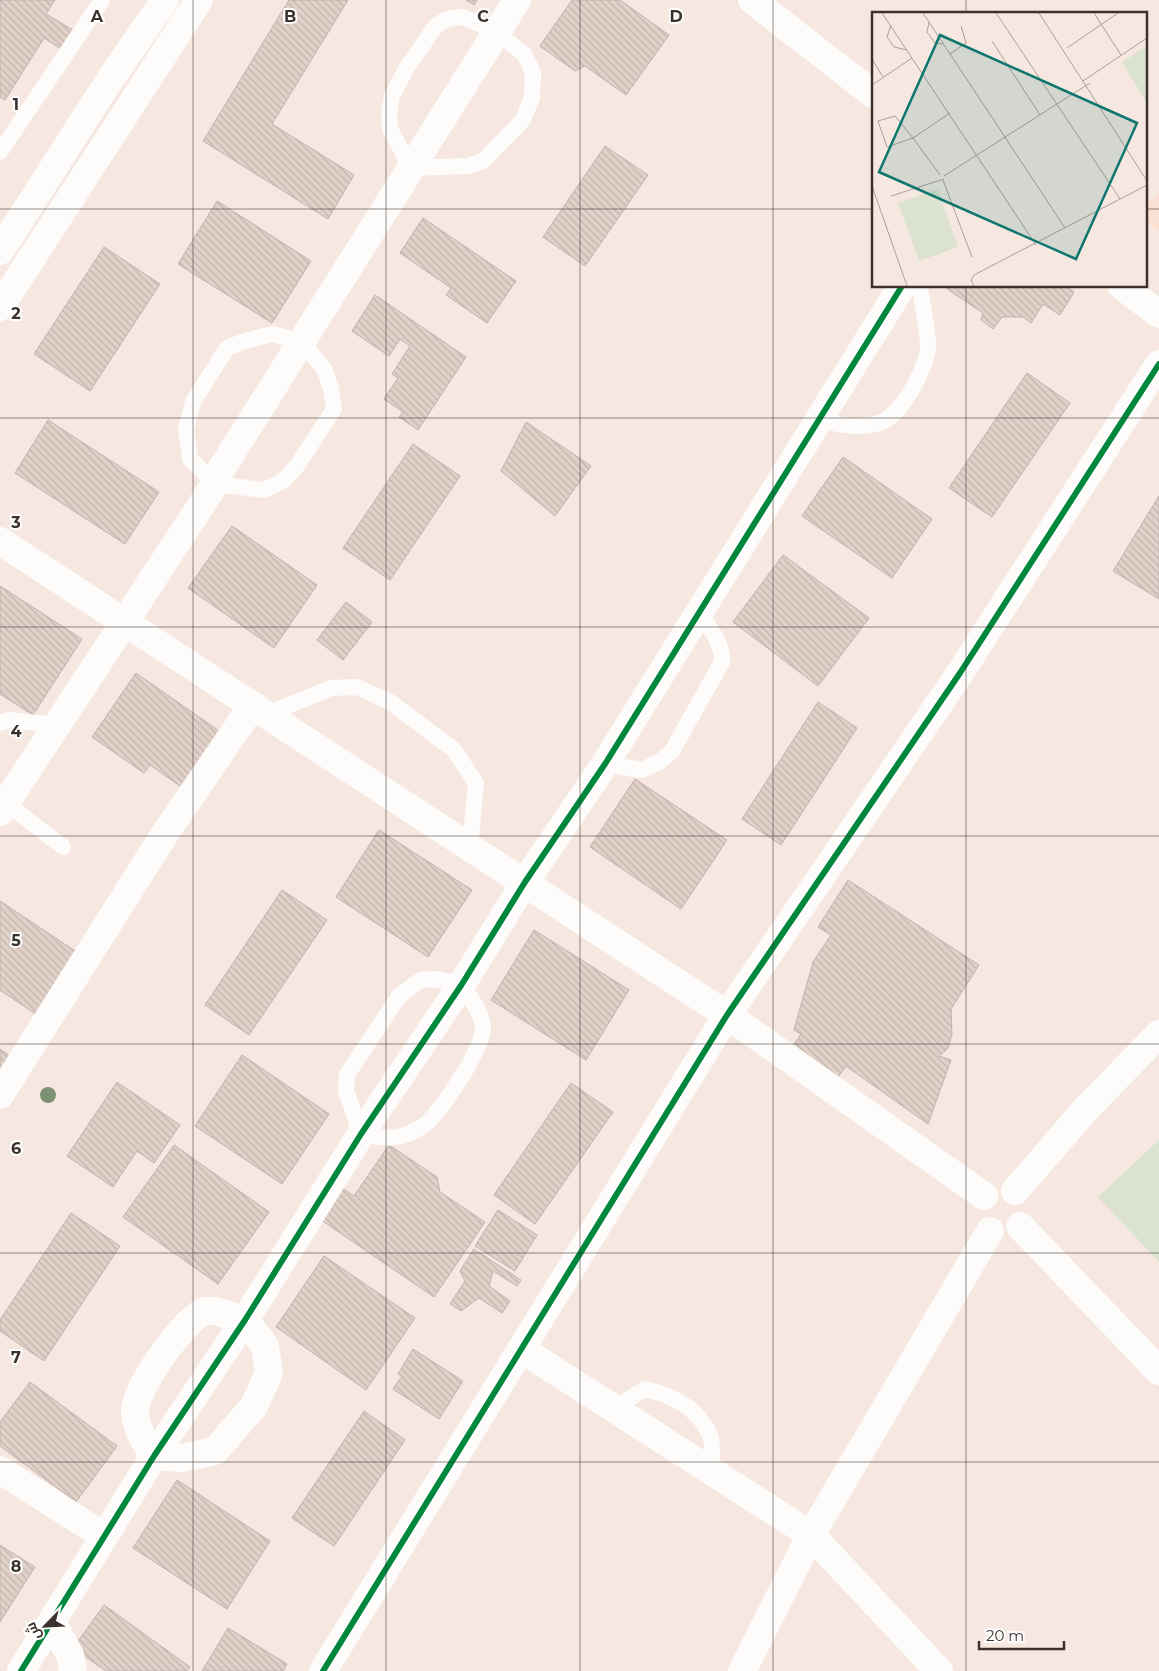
<svg xmlns="http://www.w3.org/2000/svg" width="1159" height="1671" font-family="Montserrat,Cairo,sans-serif">
	<defs>
		<pattern id="building-back-hatch" width="6" height="6" patternUnits="userSpaceOnUse" patternTransform="scale(1.25)"><rect width="6" height="6" fill="#e1d1c9"/><path d="M-1 5l2 2M0 0l6 6M5-1l2 2" fill="none" stroke="#c2b4ad"/></pattern>
	</defs>
	<rect width="100%" height="100%" fill="#f6e8e1"/>
	<path fill="#f9e0d3" d="M 1159,192 L 1159,232 L 1145,220 L 1145,207 Z"/>
	<path fill="#dbe2d0" d="M 1159,1140 L 1159,1262 L 1098,1197 Z"/>
	<g fill="url(#building-back-hatch)" stroke="#beb3ae">
		<path d="M 0,0 L 55,0 L 46,14 L 73,30 L 61,49 L 44,38 L 5,100 L 0,97 Z"/>
		<path d="M 289,0 L 348,0 L 272,124 L 354,175 L 328,219 L 203,141 Z"/>
		<path d="M 466,0 L 477,0 L 474,5 Z"/>
		<path d="M 572,0 L 620,0 L 669,35 L 626,95 L 585,66 L 575,71 L 540,46 Z"/>
		<path d="M 605,146 L 648,175 L 585,266 L 543,237 Z"/>
		<path d="M 217,201 L 311,261 L 272,323 L 178,264 Z"/>
		<path d="M 423,218 L 516,281 L 487,323 L 446,295 L 451,288 L 400,253 Z"/>
		<path d="M 104,247 L 160,284 L 90,391 L 34,354 Z"/>
		<path d="M 949,286 L 1066,286 L 1074,292 L 1060,315 L 1043,304 L 1031,323 L 1023,317 L 1002,317 L 993,329 L 981,320 L 983,313 L 947,289 Z"/>
		<path d="M 375,295 L 466,357 L 418,430 L 399,417 L 403,412 L 384,399 L 398,378 L 392,374 L 410,346 L 400,339 L 389,356 L 352,331 Z"/>
		<path d="M 1027,373 L 1070,403 L 992,517 L 949,488 Z"/>
		<path d="M 48,420 L 159,492 L 125,544 L 15,473 Z"/>
		<path d="M 526,422 L 591,466 L 555,516 L 501,471 Z"/>
		<path d="M 413,444 L 460,476 L 390,580 L 343,548 Z"/>
		<path d="M 843,457 L 932,519 L 892,578 L 802,516 Z"/>
		<path d="M 1159,496 L 1159,599 L 1113,571 Z"/>
		<path d="M 232,526 L 317,585 L 274,648 L 188,588 Z"/>
		<path d="M 783,555 L 869,618 L 818,686 L 733,622 Z"/>
		<path d="M 0,586 L 82,639 L 33,715 L 0,694 Z"/>
		<path d="M 346,602 L 372,622 L 343,660 L 317,640 Z"/>
		<path d="M 136,673 L 222,733 L 183,788 L 150,765 L 144,773 L 92,737 Z"/>
		<path d="M 818,702 L 857,728 L 781,845 L 742,819 Z"/>
		<path d="M 635,779 L 727,840 L 681,909 L 590,847 Z"/>
		<path d="M 379,830 L 472,890 L 428,957 L 336,897 Z"/>
		<path d="M 848,880 L 979,965 L 951,1009 L 952,1034 L 948,1048 L 939,1056 L 951,1060 L 928,1124 L 846,1066 L 838,1077 L 793,1046 L 801,1034 L 794,1030 L 813,962 L 831,935 L 818,927 Z"/>
		<path d="M 282,890 L 327,920 L 249,1035 L 205,1005 Z"/>
		<path d="M 0,901 L 81,955 L 40,1017 L 0,990 Z"/>
		<path d="M 534,930 L 629,990 L 586,1060 L 491,1000 Z"/>
		<path d="M 0,1049 L 15,1060 L 0,1081 Z"/>
		<path d="M 242,1055 L 329,1114 L 282,1184 L 195,1126 Z"/>
		<path d="M 117,1082 L 180,1125 L 154,1163 L 137,1151 L 113,1187 L 67,1156 Z"/>
		<path d="M 571,1083 L 613,1112 L 535,1224 L 494,1195 Z"/>
		<path d="M 174,1145 L 269,1212 L 218,1284 L 123,1217 Z"/>
		<path d="M 389,1145 L 437,1177 L 440,1192 L 485,1222 L 434,1297 L 321,1220 L 342,1188 L 354,1196 Z"/>
		<path d="M 498,1210 L 537,1235 L 515,1271 L 475,1246 Z"/>
		<path d="M 71,1213 L 120,1246 L 44,1361 L 0,1331 L 0,1320 Z"/>
		<path d="M 474,1249 L 521,1280 L 517,1286 L 493,1271 L 489,1286 L 510,1301 L 502,1313 L 479,1298 L 461,1311 L 450,1304 L 465,1281 L 460,1271 Z"/>
		<path d="M 324,1256 L 415,1318 L 366,1390 L 276,1327 Z"/>
		<path d="M 413,1349 L 463,1381 L 439,1419 L 393,1389 L 402,1376 L 398,1374 Z"/>
		<path d="M 30,1382 L 117,1446 L 76,1502 L 0,1446 L 0,1422 Z"/>
		<path d="M 364,1411 L 405,1440 L 334,1546 L 292,1518 Z"/>
		<path d="M 177,1480 L 270,1541 L 227,1609 L 133,1548 Z"/>
		<path d="M 0,1545 L 35,1567 L 0,1622 Z"/>
		<path d="M 104,1605 L 190,1667 L 187,1671 L 106,1671 L 73,1648 Z"/>
		<path d="M 228,1628 L 287,1664 L 283,1671 L 202,1671 Z"/>
	</g>
	<g fill="none" stroke-linecap="round" stroke-linejoin="round">
		<g stroke="#fefcfa" stroke-width="16">
			<path d="M 463,17 L 497,32 L 525,55 L 533,73 L 532,97 L 523,120 L 483,161 L 468,166 L 411,168 L 390,129 L 389,113 L 392,96 L 406,69 L 435,27 L 447,19 Z"/>
			<path d="M 0,152 L 102,0"/>
			<path d="M 272,334 L 302,342 L 324,369 L 331,388 L 334,409 L 297,466 L 283,481 L 264,490 L 215,484 L 190,459 L 186,430 L 193,402 L 227,348 L 245,341 Z"/>
			<path d="M 819,420 C 840,425 858,429 879,423 C 901,417 929,365 928,344 C 927,325 922,305 920,286"/>
			<path d="M 267,714 L 331,688 L 357,687 L 390,702 L 454,750 L 476,783 L 470,847"/>
			<path d="M 0,723 L 9,720 L 57,725"/>
			<path d="M 605,764 L 642,770 L 659,762 L 672,751 L 722,662 C 723,642 709,628 698,612"/>
			<path d="M 6,803 L 63,847"/>
			<path d="M 434,979 L 462,984 C 469,996 484,1015 483,1029 C 481,1052 445,1104 429,1121 C 425,1126 416,1130 410,1133 C 393,1141 378,1137 361,1134 L 346,1091 L 347,1075 L 399,996 L 421,980 Z"/>
			<path d="M 614,1408 L 645,1389 C 672,1395 698,1408 710,1435 C 714,1444 711,1461 712,1471"/>
		</g>
		<g stroke="#fefcfa" stroke-width="28">
			<path d="M 752,0 L 873,94"/>
			<path d="M 1122,286 L 1159,314"/>
			<path d="M 0,541 L 727,1015 L 984,1196"/>
			<path d="M 0,812 L 215,484 L 215,479 L 517,0"/>
			<path d="M 0,1095 L 164,835 L 253,705"/>
			<path d="M 1015,1191 L 1085,1110 L 1159,1034"/>
			<path d="M 1020,1226 L 1159,1371"/>
			<path d="M 205,1311 L 215,1311 L 245,1320 L 265,1346 L 269,1373 L 254,1406 L 215,1451 L 181,1458 L 154,1456 C 145,1442 135,1428 135,1410 C 136,1387 184,1319 205,1311 Z"/>
			<path d="M 521,1349 L 811,1535 L 939,1671"/>
			<path d="M 0,1470 L 104,1536"/>
			<path d="M 52,1622 L 70,1655 L 73,1671"/>
			<path d="M 21,1671 L 154,1456 L 245,1320 L 361,1134 L 462,984 L 525,882 L 605,764 L 902,286"/>
			<path d="M 323,1671 L 727,1015 L 960,673 L 1159,364"/>
			<path d="M 742,1671 L 811,1535 L 990,1231"/>
		</g>
		<g stroke="#fefcfa" stroke-width="28">
			<path d="M 0,251 L 111,78 L 165,0"/>
			<path d="M 0,307 L 199,0"/>
		</g>
		<defs>
			<g id="cycleway">
				<path d="M 21,1671 L 154,1456 L 245,1320 L 361,1134 L 462,984 L 525,882 L 605,764 L 902,286"/>
				<path d="M 323,1671 L 727,1015 L 960,673 L 1159,364"/>
			</g>
		</defs>
		<use href="#cycleway" stroke="#fff" stroke-width="9"/>
		<use href="#cycleway" stroke="#00873e" stroke-width="6"/>
	</g>
	<circle fill="#7c9272" cx="48" cy="1095" r="8"/>
	<path fill="none" stroke="#3c322d" stroke-width="1" stroke-opacity="0.55" d="M 193,0 L 193,1671M 386,0 L 386,1671M 580,0 L 580,1671M 773,0 L 773,1671M 966,0 L 966,14M 0,209 L 873,209M 1145,209 L 1159,209M 966,286 L 966,1671M 0,418 L 1159,418M 0,627 L 1159,627M 0,836 L 1159,836M 0,1044 L 1159,1044M 0,1253 L 1159,1253M 0,1462 L 1159,1462"/>
	<g transform="translate(872 12)">
		<rect width="275" height="275" fill="#f6e8e1"/>
		<path d="M 275,34 L 275,91 L 250,50 ZM 66,177 L 86,235 L 47,249 L 26,191 Z" fill="#dbe2d0"/>
		<path fill="none" stroke="#ac9f99" stroke-width="1" d="M 10,1 L 164,233M 51,1 L 193,216M 124,1 L 248,187M 167,1 L 275,169M 222,1 L 249,43M 57,10 L 55,20 L 63,31 L 71,32M 19,13 L 15,25 L 22,35 L 35,38M 120,29 L 168,103M 195,36 L 246,1M 78,42 L 94,31 L 89,14M 0,47 L 11,65M 211,69 L 275,26M 0,73 L 40,46M 68,163 L 41,126 L 23,104 L 6,109 L 15,135 L 41,126 L 78,101M 72,164 L 218,71M 71,168 L 100,245M 0,174 L 35,274M 19,184 L 72,167M 102,274 L 99,268 L 102,263 L 275,173"/>
		<path fill="#0f766e" fill-opacity="0.15" stroke="#0f766e" stroke-width="2.5" d="M 68,23 L 265,111 L 204,247 L 7,160 Z"/>
		<rect width="275" height="275" fill="none" stroke="#3c322d" stroke-width="2.5"/>
	</g>
	<g font-size="16" text-anchor="middle" font-weight="bold" fill="#3c322d" stroke="#fff" stroke-width="4" stroke-linejoin="round" paint-order="stroke">
		<text x="97" y="22">A</text>
		<text x="290" y="22">B</text>
		<text x="483" y="22">C</text>
		<text x="676" y="22">D</text>
		<text x="16" y="110">1</text>
		<text x="16" y="319">2</text>
		<text x="16" y="528">3</text>
		<text x="16" y="737">4</text>
		<text x="16" y="946">5</text>
		<text x="16" y="1154">6</text>
		<text x="16" y="1363">7</text>
		<text x="16" y="1572">8</text>
	</g>
	<g transform="translate(45 1626) rotate(246)" stroke="#ffffff" stroke-width="4" paint-order="stroke">
	<path d="M0-4L9 19L0 12L-9 19Z" fill="#3c322d"/>
	<text y="-8" font-size="14" font-weight="bold" text-anchor="middle" fill="#3c322d">ش</text>
	</g>
	<path d="M979 1641v8h85v-8" fill="none" stroke="#3c322d" stroke-width="2.5"/>
	<text x="986" y="1641" font-size="15" fill="#3c322d" stroke="#ffffff" stroke-width="4" paint-order="stroke">20 m</text>
</svg>
